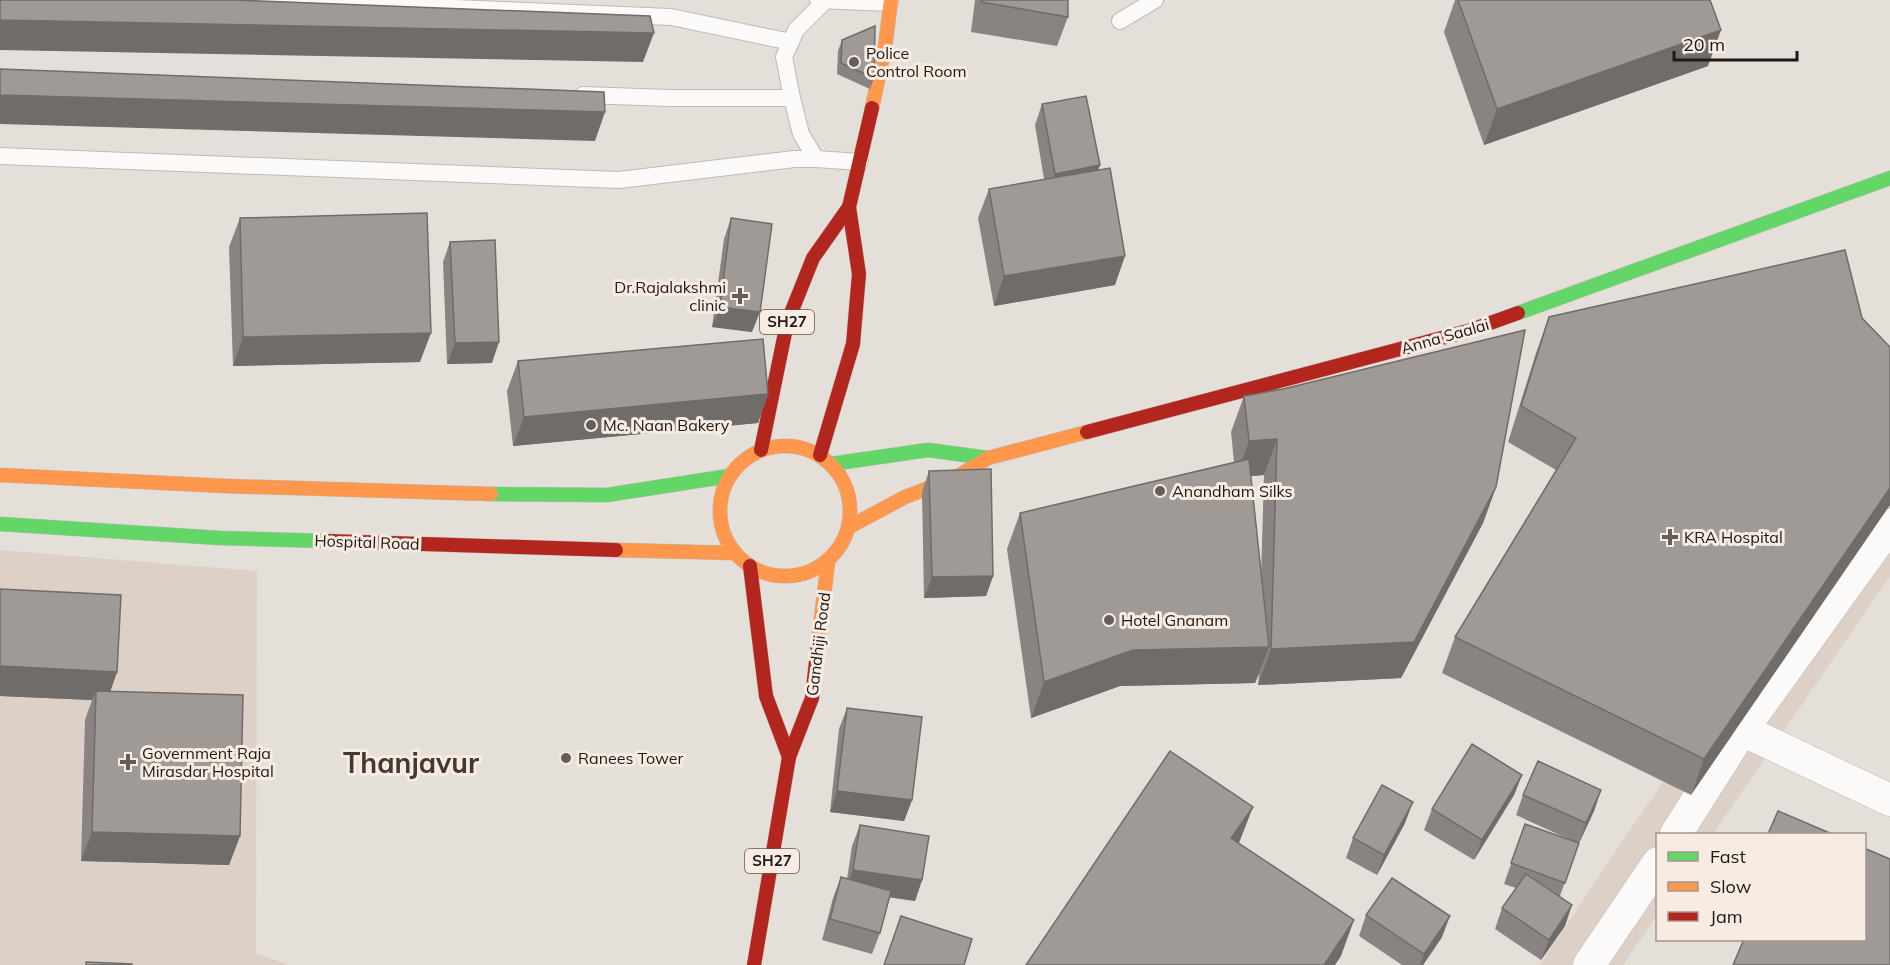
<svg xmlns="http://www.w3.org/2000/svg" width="1890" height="965" font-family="Mulish,sans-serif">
	<rect width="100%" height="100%" fill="#e5dfda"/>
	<g fill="#dcd0c7">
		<path d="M 1890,452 L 1890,576 L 1713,834 L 1658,834 L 1657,915 L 1623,965 L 1540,965 L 1628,833 Z"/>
		<path d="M 0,550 L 257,571 L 256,953 L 289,965 L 0,965 Z"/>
	</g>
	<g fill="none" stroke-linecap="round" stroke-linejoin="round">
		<defs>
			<g id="lane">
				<path d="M 261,0 L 671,17 L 791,42"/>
				<path d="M 818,0 L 890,3"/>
				<path d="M 1120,21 L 1155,0"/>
				<path d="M 583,95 L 669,98 L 792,98"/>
				<path d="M 0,156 L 619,180 L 794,159 L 816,159 L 860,162"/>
				<path d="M 816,159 L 801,134 L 792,98 L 784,57 L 796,30 L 826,0"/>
			</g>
			<g id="street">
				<path d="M 1742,730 L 1890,800"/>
				<path d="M 1676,834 L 1742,730 L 1890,525"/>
				<path d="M 1589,965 L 1658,863"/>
			</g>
			<g id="fast">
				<path d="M 1518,313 L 1890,178"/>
				<path d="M 831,464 L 928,450 L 988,458"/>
				<path d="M 491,494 L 607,495 L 729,476"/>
				<path d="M 0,524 L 220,538 L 328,541"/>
			</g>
			<g id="slow">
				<path d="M 872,108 L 885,47 L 891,0"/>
				<circle cx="785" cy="511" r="65"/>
				<path d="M 0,475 L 226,486 L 491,494"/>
				<path d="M 849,527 L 905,497 L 955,478 L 988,458 L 1087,432"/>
				<path d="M 616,550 L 734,553"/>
				<path d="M 818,643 L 828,562"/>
			</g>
			<g id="jam">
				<path d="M 1087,432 L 1468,331 L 1518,313"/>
				<path d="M 761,450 L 787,323 L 813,258 L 849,207 L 872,108"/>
				<path d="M 820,455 L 853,344 L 859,274 L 849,207"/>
				<path d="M 328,541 L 616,550"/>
				<path d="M 750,566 L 766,696 L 789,757"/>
				<path d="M 754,965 L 789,757 L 812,698 L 818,643"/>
			</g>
		</defs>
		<use href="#lane" stroke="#bfbab7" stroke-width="18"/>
		<use href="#street" stroke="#bfbab7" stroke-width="33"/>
		<use href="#fast" stroke="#bfbab7" stroke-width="15"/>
		<use href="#slow" stroke="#bfbab7" stroke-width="15"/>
		<use href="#jam" stroke="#bfbab7" stroke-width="15"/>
		<use href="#lane" stroke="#fbfaf9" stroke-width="16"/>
		<use href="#street" stroke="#fbfaf9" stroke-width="32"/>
		<use href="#fast" stroke="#63d668" stroke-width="14"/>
		<use href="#slow" stroke="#ff974d" stroke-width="14"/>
		<use href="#jam" stroke="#b3261e" stroke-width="14"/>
	</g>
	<g fill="#898481" fill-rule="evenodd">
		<path d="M 975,0 L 1068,0 L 1068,17 L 1057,46 L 971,32 Z"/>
		<path d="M 1455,0 L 1458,0 L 1708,66 L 1484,145 L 1444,32 Z"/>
		<path d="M 842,40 L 874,78 L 870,89 L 837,74 L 838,51 Z"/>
		<path d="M 1042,104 L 1100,165 L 1098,170 L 1115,285 L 994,306 L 978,218 L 989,189 L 1044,179 L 1035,125 Z"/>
		<path d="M 240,218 L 420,362 L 233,366 L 229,247 Z"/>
		<path d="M 731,218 L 752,332 L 712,327 L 724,239 Z"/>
		<path d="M 450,242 L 492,363 L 447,364 L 443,262 Z"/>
		<path d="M 1549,317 L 1862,318 L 1890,347 L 1691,795 L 1442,673 L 1455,637 L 1556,470 L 1508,442 L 1536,353 Z"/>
		<path d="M 518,361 L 768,394 L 758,423 L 513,446 L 507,391 Z"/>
		<path d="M 1244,396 L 1496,487 L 1483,523 L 1401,678 L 1258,685 L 1259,674 L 1255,683 L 1120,686 L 1031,718 L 1007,549 L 1020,513 L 1234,462 L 1231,432 ZM 1264,475 L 1261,578 L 1250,476 Z"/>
		<path d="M 929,471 L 993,576 L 986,596 L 924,598 L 922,492 Z"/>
		<path d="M 0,589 L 117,672 L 110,691 L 240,836 L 229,865 L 81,861 L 85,720 L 92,700 L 0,696 Z"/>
		<path d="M 847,708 L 912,800 L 904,821 L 830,812 L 839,729 Z"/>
		<path d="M 1522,775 L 1514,795 L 1474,860 L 1424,830 L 1432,809 Z"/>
		<path d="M 1601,790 L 1594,811 L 1579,843 L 1560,896 L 1565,926 L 1541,960 L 1495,929 L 1502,908 L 1516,888 L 1504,884 L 1525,824 L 1575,842 L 1516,815 L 1523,795 Z"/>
		<path d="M 1405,823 L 1377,875 L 1346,858 L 1353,838 Z"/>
		<path d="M 860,825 L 922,880 L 915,901 L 890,897 L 880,933 L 872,954 L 822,940 L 833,898 L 841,877 L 847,879 L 852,846 Z"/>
		<path d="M 1366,915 L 1442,937 L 1423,965 L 1402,965 L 1359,936 Z"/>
		<path d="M 901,916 L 964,965 L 884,965 Z"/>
	</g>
	<g fill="#6f6c69">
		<path d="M 0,20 L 654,33 L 643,62 L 0,50 Z"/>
		<path d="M 1721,30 L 1708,66 L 1484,145 L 1497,109 Z"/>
		<path d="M 0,95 L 605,112 L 595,141 L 0,124 Z"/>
		<path d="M 1100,165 L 1092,186 L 1047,194 L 1055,174 Z"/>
		<path d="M 1125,256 L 1115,285 L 994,306 L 1004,276 Z"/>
		<path d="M 720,307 L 760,312 L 752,332 L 712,327 Z"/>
		<path d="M 431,333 L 420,362 L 233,366 L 243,337 Z"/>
		<path d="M 499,342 L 492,363 L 447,364 L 455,343 Z"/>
		<path d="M 768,394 L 758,423 L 513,446 L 524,417 Z"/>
		<path d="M 1277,439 L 1264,475 L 1236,477 L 1249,441 Z"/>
		<path d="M 1496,487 L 1483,523 L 1401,678 L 1258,685 L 1271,649 Z"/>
		<path d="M 1890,488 L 1890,505 L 1691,795 L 1704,759 Z"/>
		<path d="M 993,576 L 986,596 L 924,598 L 932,577 Z"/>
		<path d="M 1269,647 L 1255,683 L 1120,686 L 1031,718 L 1044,682 L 1133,650 Z"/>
		<path d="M 0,666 L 117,672 L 107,701 L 96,691 L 92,700 L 0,696 Z"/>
		<path d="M 1522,775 L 1514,795 L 1474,860 L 1482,840 Z"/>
		<path d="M 1601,790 L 1594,811 L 1579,843 L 1586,823 Z"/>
		<path d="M 837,791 L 912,800 L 904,821 L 830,812 Z"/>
		<path d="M 1413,802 L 1405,823 L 1377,875 L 1384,855 Z"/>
		<path d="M 1253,807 L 1239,843 L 1218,874 L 1231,838 Z"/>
		<path d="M 92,832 L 240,836 L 229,865 L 81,861 Z"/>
		<path d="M 853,870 L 922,880 L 915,901 L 846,891 Z"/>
		<path d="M 1572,905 L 1565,926 L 1541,960 L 1549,940 Z"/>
		<path d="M 1450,916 L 1442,937 L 1423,965 L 1420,965 L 1424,954 Z"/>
		<path d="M 1354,920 L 1341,956 L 1335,965 L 1324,965 Z"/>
	</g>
	<g fill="#9f9a96" stroke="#6f6c69" stroke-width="1.5">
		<path d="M 0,0 L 233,0 L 650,16 L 654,33 L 0,20 Z"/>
		<path d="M 982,0 L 1068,0 L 1068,17 L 981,2 Z"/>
		<path d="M 1458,0 L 1710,0 L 1721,30 L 1497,109 Z"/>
		<path d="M 875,26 L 874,78 L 841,63 L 842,40 Z"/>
		<path d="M 0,69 L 604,92 L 605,112 L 0,95 Z"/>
		<path d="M 1086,96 L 1100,165 L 1055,174 L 1042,104 Z"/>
		<path d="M 1110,168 L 1125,256 L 1004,276 L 989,189 Z"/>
		<path d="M 427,213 L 431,333 L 243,337 L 240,218 Z"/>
		<path d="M 731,218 L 772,224 L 760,312 L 720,307 Z"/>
		<path d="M 495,240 L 499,342 L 455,343 L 450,242 Z"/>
		<path d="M 1845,250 L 1862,318 L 1890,347 L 1890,488 L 1704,759 L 1455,637 L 1576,438 L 1521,406 L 1549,317 Z"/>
		<path d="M 1525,330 L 1496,487 L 1414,642 L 1271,649 L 1277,439 L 1249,441 L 1244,396 L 1283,389 Z"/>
		<path d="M 763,339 L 768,394 L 524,417 L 518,361 Z"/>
		<path d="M 1249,459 L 1269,647 L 1133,650 L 1044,682 L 1020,513 Z"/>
		<path d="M 991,469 L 993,576 L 932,577 L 929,471 Z"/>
		<path d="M 0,589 L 121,595 L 117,672 L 0,666 Z"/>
		<path d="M 96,691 L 243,695 L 240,836 L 92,832 Z"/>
		<path d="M 847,708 L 922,717 L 912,800 L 837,791 Z"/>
		<path d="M 1472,744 L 1522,775 L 1482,840 L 1432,809 Z"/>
		<path d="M 1170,751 L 1253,807 L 1231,838 L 1354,920 L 1324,965 L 1026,965 Z"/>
		<path d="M 1538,761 L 1601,790 L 1586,823 L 1523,795 Z"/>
		<path d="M 1382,785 L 1413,802 L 1384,855 L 1353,838 Z"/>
		<path d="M 1778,811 L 1832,834 L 1768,834 Z"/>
		<path d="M 1525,824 L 1579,843 L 1565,883 L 1511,863 Z"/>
		<path d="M 860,825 L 929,836 L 922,880 L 853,870 Z"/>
		<path d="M 1864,848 L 1890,859 L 1890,965 L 1733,965 L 1744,939 L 1864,939 Z"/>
		<path d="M 1526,874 L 1572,905 L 1549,940 L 1502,908 Z"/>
		<path d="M 841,877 L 891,891 L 880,933 L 830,919 Z"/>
		<path d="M 1392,878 L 1450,916 L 1424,954 L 1366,915 Z"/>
		<path d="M 901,916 L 972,939 L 964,965 L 884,965 Z"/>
		<path d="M 86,962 L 132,964 L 132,965 L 86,965 Z"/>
	</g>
	<g fill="#635e5b" stroke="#f7ebe2" stroke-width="2">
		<circle cx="854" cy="62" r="6"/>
		<path d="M737 287h6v6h6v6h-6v6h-6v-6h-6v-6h6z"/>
		<circle cx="591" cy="425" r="6"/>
		<circle cx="1160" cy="491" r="6"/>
		<path d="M1667 528h6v6h6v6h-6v6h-6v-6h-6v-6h6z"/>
		<circle cx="1109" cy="620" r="6"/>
		<circle cx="566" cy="758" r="6"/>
		<path d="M125 753h6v6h6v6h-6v6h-6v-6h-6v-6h6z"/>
	</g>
	<g text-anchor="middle" stroke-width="6" stroke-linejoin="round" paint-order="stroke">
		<g fill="#f7ebe2" stroke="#5e5853" stroke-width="1.5">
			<rect x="760" y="310" width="54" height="24" rx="4.5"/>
			<rect x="745" y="849" width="54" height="24" rx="4.5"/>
		</g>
		<g font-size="15" font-weight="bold" fill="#1d1916">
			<text x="787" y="327">SH27</text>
			<text x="772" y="866">SH27</text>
		</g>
		<g font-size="16" fill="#1d1916" stroke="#f7ebe2" text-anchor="start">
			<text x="866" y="59">Police<tspan x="866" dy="18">Control Room</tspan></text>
			<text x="726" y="293" text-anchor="end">Dr.Rajalakshmi<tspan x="726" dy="18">clinic</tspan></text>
			<text x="603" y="431">Mc. Naan Bakery</text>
			<text x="1172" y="497">Anandham Silks</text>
			<text x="1684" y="543">KRA Hospital</text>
			<text x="1121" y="626">Hotel Gnanam</text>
			<text x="142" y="759">Government Raja<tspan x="142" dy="18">Mirasdar Hospital</tspan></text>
			<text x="578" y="764">Ranees Tower</text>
		</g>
		<g font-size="16" fill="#1d1916" stroke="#f7ebe2">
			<text transform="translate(1445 336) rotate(-16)" y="6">Anna Saalai</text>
			<text transform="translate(367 542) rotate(2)" y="6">Hospital Road</text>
			<text transform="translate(818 644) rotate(-83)" y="6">Gandhiji Road</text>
		</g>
		<g font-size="28" font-weight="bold" fill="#433932" stroke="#f7ebe2">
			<text x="411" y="773">Thanjavur</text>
		</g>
	</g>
	<rect x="1656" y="833" width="210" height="108" fill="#f7ebe2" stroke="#a09790" stroke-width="1.5"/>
	<rect x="1668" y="852" width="30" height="9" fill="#63d668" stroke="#a09790" stroke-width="1.5"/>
	<text x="1710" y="863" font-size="18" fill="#1d1916">Fast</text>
	<rect x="1668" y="882" width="30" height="9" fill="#ff974d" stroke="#a09790" stroke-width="1.5"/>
	<text x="1710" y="893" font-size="18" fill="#1d1916">Slow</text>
	<rect x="1668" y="912" width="30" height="9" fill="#b3261e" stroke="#a09790" stroke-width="1.5"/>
	<text x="1710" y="923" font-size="18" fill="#1d1916">Jam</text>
	<path d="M1674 51v9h123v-9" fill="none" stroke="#1d1916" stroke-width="3"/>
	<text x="1683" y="51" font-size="18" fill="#1d1916" stroke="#f7ebe2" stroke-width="4.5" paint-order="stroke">20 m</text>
</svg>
